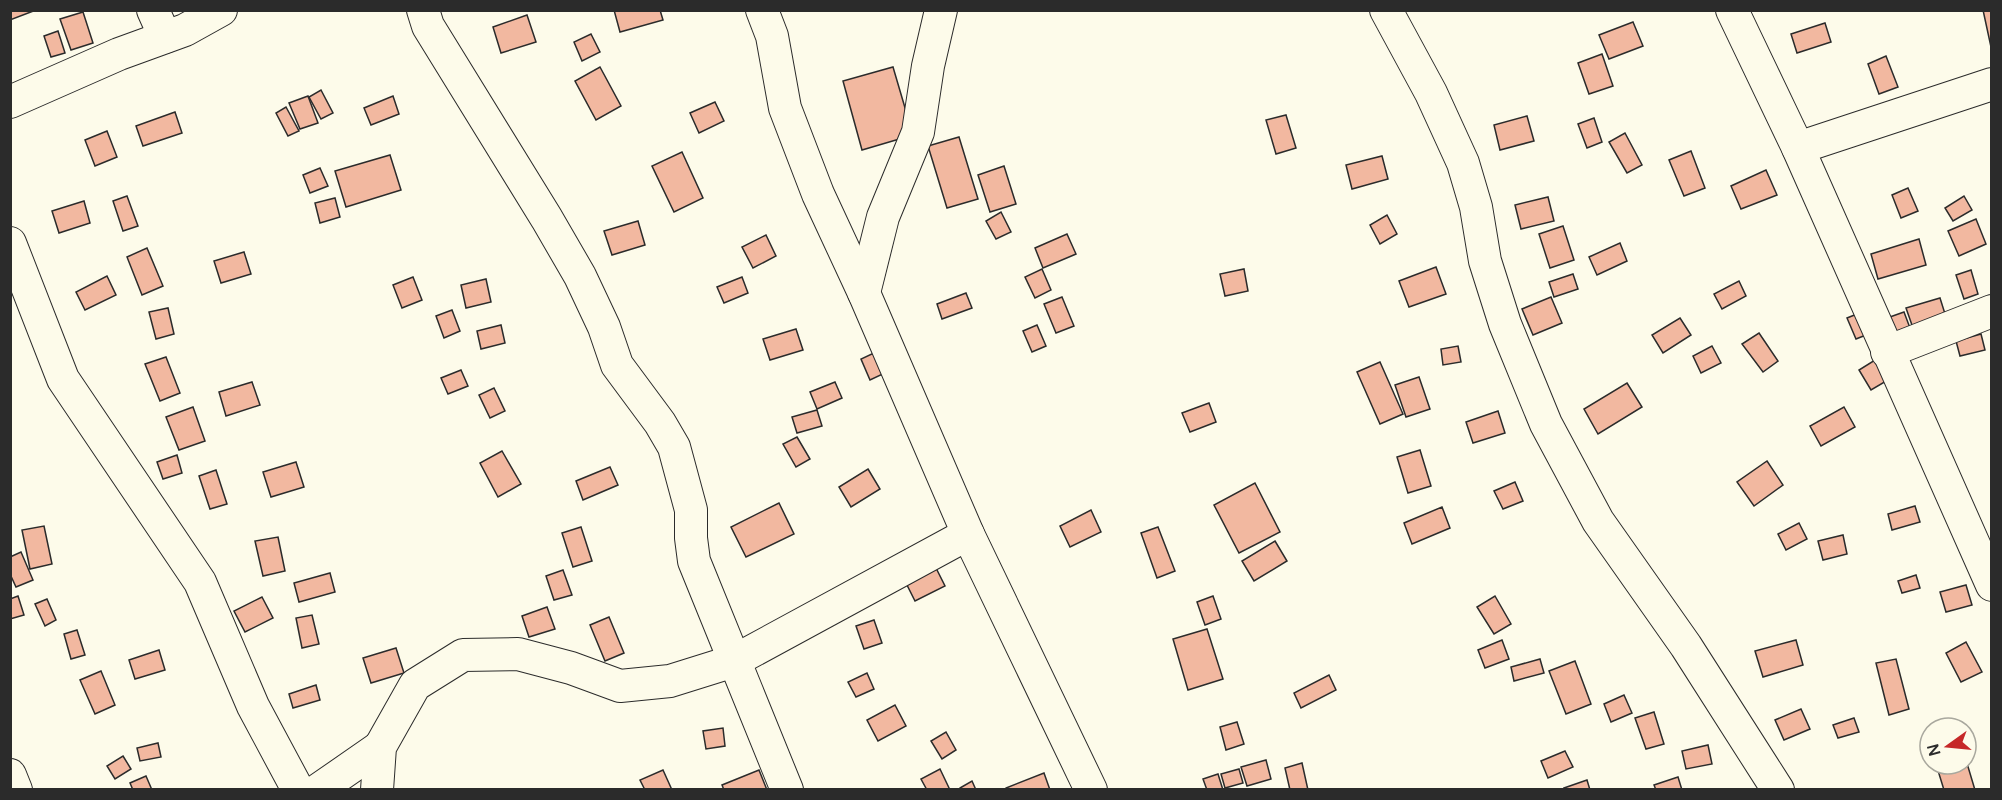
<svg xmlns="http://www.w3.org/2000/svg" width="2002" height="800" font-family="Manrope,sans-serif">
	<rect width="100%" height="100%" fill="#fdfbea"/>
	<g fill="#f2b8a0" stroke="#2b2b2b" stroke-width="1.5">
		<path d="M 10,10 L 36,10 L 10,20 Z"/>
		<path d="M 614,10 L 660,10 L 663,20 L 620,32 Z"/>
		<path d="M 1983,10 L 1992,10 L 1991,47 Z"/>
		<path d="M 83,12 L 93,43 L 71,50 L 60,19 Z"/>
		<path d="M 527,15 L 536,42 L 501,53 L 493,27 Z"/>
		<path d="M 1633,22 L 1643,46 L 1609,59 L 1599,35 Z"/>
		<path d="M 1825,23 L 1831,42 L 1797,53 L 1791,34 Z"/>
		<path d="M 58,31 L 65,53 L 51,57 L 44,36 Z"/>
		<path d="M 591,34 L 600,52 L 582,61 L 574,42 Z"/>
		<path d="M 1602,54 L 1613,86 L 1589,94 L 1578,63 Z"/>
		<path d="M 1886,56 L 1898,87 L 1879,94 L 1868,64 Z"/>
		<path d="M 600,67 L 621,106 L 596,120 L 575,81 Z"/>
		<path d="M 893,67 L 913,135 L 862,150 L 843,81 Z"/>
		<path d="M 321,90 L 333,113 L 321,119 L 309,97 Z"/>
		<path d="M 308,96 L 318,123 L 300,129 L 289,103 Z"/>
		<path d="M 393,96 L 399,114 L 371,125 L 364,108 Z"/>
		<path d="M 715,102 L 724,121 L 699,133 L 690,113 Z"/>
		<path d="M 286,107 L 299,131 L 288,136 L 276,113 Z"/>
		<path d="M 175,112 L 182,133 L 143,146 L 136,126 Z"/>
		<path d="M 1286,115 L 1296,148 L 1276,154 L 1266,120 Z"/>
		<path d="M 1527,116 L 1534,141 L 1500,150 L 1494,125 Z"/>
		<path d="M 1594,118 L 1602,142 L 1587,148 L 1578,124 Z"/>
		<path d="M 107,131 L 117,157 L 95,166 L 85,140 Z"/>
		<path d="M 1625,133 L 1642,165 L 1627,173 L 1609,142 Z"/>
		<path d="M 959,137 L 978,199 L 947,208 L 928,146 Z"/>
		<path d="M 1691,151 L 1705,188 L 1684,196 L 1669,160 Z"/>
		<path d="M 682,152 L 703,198 L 674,212 L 652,166 Z"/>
		<path d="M 390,155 L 401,190 L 346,207 L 335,171 Z"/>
		<path d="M 1382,156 L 1388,179 L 1352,189 L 1346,165 Z"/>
		<path d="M 1004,166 L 1016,204 L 990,212 L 978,175 Z"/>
		<path d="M 320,168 L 328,186 L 310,193 L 303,175 Z"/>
		<path d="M 1766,170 L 1777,195 L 1741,209 L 1731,186 Z"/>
		<path d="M 1908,188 L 1918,211 L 1901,218 L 1892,195 Z"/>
		<path d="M 127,196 L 138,226 L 123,231 L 113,201 Z"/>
		<path d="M 1964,196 L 1972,210 L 1953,221 L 1945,208 Z"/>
		<path d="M 1548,197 L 1554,221 L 1521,229 L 1515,205 Z"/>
		<path d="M 335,198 L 340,217 L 320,223 L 315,203 Z"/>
		<path d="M 84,201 L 90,223 L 59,233 L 52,211 Z"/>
		<path d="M 1001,212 L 1011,232 L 996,239 L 986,221 Z"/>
		<path d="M 1387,215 L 1397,234 L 1380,244 L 1370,225 Z"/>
		<path d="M 1976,219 L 1986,244 L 1959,256 L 1948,231 Z"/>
		<path d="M 638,221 L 645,245 L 612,255 L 604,231 Z"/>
		<path d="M 1563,226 L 1574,260 L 1550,268 L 1539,234 Z"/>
		<path d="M 1067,234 L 1076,254 L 1043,268 L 1035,248 Z"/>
		<path d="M 766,235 L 776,256 L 753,268 L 742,247 Z"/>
		<path d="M 1919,239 L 1926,265 L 1878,279 L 1871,254 Z"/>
		<path d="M 1620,243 L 1627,261 L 1597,275 L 1589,257 Z"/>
		<path d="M 147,248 L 163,286 L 142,295 L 127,257 Z"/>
		<path d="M 244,252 L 251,274 L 221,283 L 214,261 Z"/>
		<path d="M 1436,267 L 1446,294 L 1409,307 L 1399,281 Z"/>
		<path d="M 1042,269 L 1051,290 L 1035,298 L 1025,277 Z"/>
		<path d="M 1244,269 L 1248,291 L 1225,296 L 1220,274 Z"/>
		<path d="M 1971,270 L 1978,294 L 1964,299 L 1956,275 Z"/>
		<path d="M 1573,274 L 1578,289 L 1554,297 L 1549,282 Z"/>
		<path d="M 107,276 L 116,295 L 85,310 L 76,292 Z"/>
		<path d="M 413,277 L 422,300 L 402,308 L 393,285 Z"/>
		<path d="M 742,277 L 748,293 L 724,303 L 717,287 Z"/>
		<path d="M 486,279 L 491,302 L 466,308 L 461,285 Z"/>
		<path d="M 1739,281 L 1746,296 L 1722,309 L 1714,294 Z"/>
		<path d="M 966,293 L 972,308 L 942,319 L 937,304 Z"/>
		<path d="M 1062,297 L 1074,326 L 1056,333 L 1044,304 Z"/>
		<path d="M 1551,297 L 1562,323 L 1533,335 L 1522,309 Z"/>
		<path d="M 1940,298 L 1946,317 L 1913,328 L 1906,308 Z"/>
		<path d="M 168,308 L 174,334 L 156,339 L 149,312 Z"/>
		<path d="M 452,310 L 460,331 L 444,338 L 436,316 Z"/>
		<path d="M 1862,312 L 1871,333 L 1856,339 L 1847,318 Z"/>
		<path d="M 1904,312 L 1910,328 L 1892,334 L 1887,318 Z"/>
		<path d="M 1680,318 L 1691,335 L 1663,353 L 1652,335 Z"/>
		<path d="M 501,325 L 505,343 L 481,349 L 477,331 Z"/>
		<path d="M 1037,325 L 1046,346 L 1032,352 L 1023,331 Z"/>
		<path d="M 796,329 L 803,350 L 770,360 L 763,339 Z"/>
		<path d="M 1759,333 L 1778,361 L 1763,372 L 1742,344 Z"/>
		<path d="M 1981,334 L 1985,350 L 1960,356 L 1956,341 Z"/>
		<path d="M 1458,346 L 1461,362 L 1443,365 L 1441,349 Z"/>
		<path d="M 1712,346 L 1721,363 L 1701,373 L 1693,356 Z"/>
		<path d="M 876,352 L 885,373 L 870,380 L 861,359 Z"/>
		<path d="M 166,357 L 180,393 L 160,401 L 145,364 Z"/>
		<path d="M 1875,360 L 1888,380 L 1871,390 L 1859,370 Z"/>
		<path d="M 1380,362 L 1403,414 L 1380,424 L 1357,372 Z"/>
		<path d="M 461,370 L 468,386 L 448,394 L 441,378 Z"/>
		<path d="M 1419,377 L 1430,409 L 1406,417 L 1395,385 Z"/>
		<path d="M 252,382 L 260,405 L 226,416 L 219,392 Z"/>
		<path d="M 835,382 L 842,398 L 817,409 L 810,392 Z"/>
		<path d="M 1627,383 L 1642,407 L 1598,434 L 1584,409 Z"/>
		<path d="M 494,388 L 505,411 L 490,418 L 479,395 Z"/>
		<path d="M 1209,403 L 1216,422 L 1190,432 L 1182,413 Z"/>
		<path d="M 193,407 L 205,441 L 179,450 L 166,417 Z"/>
		<path d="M 1844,407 L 1855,427 L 1821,446 L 1810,426 Z"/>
		<path d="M 817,410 L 822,426 L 797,433 L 792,417 Z"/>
		<path d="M 1498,411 L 1505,433 L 1473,443 L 1466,422 Z"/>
		<path d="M 797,437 L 810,459 L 796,467 L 783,444 Z"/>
		<path d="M 1420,450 L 1431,486 L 1408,493 L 1397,457 Z"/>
		<path d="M 502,451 L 521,484 L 498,497 L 480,463 Z"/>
		<path d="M 177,455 L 182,473 L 163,479 L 157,462 Z"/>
		<path d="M 1767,461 L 1783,485 L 1754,506 L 1737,482 Z"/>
		<path d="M 296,462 L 304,487 L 271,497 L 263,472 Z"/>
		<path d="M 610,467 L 618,485 L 583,500 L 576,481 Z"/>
		<path d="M 868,469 L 880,489 L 851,507 L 839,487 Z"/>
		<path d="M 216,470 L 227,504 L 210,509 L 199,476 Z"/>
		<path d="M 1515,482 L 1523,501 L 1503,509 L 1494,491 Z"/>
		<path d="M 1255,483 L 1280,532 L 1239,553 L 1214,505 Z"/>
		<path d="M 779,503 L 794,534 L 746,557 L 731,527 Z"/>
		<path d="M 1915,506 L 1920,522 L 1892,530 L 1888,514 Z"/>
		<path d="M 1442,507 L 1450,528 L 1412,544 L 1404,523 Z"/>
		<path d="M 1091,510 L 1101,532 L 1070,547 L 1060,526 Z"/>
		<path d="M 1799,523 L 1807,539 L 1786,550 L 1778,534 Z"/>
		<path d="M 44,526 L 52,564 L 30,569 L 22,530 Z"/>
		<path d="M 581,527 L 592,561 L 573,567 L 562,533 Z"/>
		<path d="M 1158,527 L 1175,571 L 1157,578 L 1141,533 Z"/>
		<path d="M 1843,535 L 1847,554 L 1823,560 L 1818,541 Z"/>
		<path d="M 278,537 L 285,571 L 263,576 L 255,541 Z"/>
		<path d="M 1275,541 L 1287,561 L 1254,581 L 1242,561 Z"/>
		<path d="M 21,552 L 33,580 L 16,587 L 10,574 L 10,557 Z"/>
		<path d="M 935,566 L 945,586 L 915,601 L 905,581 Z"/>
		<path d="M 563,570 L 572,595 L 554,600 L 546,576 Z"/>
		<path d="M 330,573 L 335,592 L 299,602 L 294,583 Z"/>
		<path d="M 1916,575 L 1920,588 L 1902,593 L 1898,581 Z"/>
		<path d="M 1966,585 L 1972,605 L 1946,612 L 1940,592 Z"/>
		<path d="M 18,596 L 24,615 L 10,619 L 10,599 Z"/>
		<path d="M 1213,596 L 1221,619 L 1205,625 L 1197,602 Z"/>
		<path d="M 1495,596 L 1511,624 L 1494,634 L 1477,607 Z"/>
		<path d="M 262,597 L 273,618 L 245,632 L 234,611 Z"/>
		<path d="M 47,599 L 56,620 L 45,626 L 35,604 Z"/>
		<path d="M 547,607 L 555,629 L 529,637 L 522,616 Z"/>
		<path d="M 312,615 L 319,644 L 302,648 L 296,618 Z"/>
		<path d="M 609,617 L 624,653 L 605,661 L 590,625 Z"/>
		<path d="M 874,620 L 882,643 L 864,649 L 856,626 Z"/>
		<path d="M 1207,629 L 1223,679 L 1188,690 L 1173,639 Z"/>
		<path d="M 77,630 L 85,655 L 71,659 L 64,634 Z"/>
		<path d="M 1502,640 L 1509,659 L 1485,668 L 1478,650 Z"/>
		<path d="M 1796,640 L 1803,665 L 1763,677 L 1755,651 Z"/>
		<path d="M 1966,642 L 1982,672 L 1961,682 L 1946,653 Z"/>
		<path d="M 396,648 L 404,673 L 371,683 L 363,658 Z"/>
		<path d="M 159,650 L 165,670 L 135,679 L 129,660 Z"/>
		<path d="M 1540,659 L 1544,673 L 1514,681 L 1511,667 Z"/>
		<path d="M 1896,659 L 1909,709 L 1889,715 L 1876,663 Z"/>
		<path d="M 1575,661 L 1591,704 L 1566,714 L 1549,671 Z"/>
		<path d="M 101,671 L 115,705 L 95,714 L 80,680 Z"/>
		<path d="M 867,673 L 874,689 L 856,697 L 848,682 Z"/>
		<path d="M 1329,675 L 1336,690 L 1301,708 L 1294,693 Z"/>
		<path d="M 316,685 L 320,700 L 293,708 L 289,694 Z"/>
		<path d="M 1624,695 L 1632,713 L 1611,722 L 1604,704 Z"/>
		<path d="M 895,705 L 906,726 L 878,741 L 867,720 Z"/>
		<path d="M 1801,709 L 1810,729 L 1784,740 L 1775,720 Z"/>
		<path d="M 1654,712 L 1664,744 L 1646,749 L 1635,718 Z"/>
		<path d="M 1854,718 L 1859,732 L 1838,738 L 1833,725 Z"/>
		<path d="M 1237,722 L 1244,744 L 1226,750 L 1220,727 Z"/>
		<path d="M 723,728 L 725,746 L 706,749 L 703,731 Z"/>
		<path d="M 946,732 L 956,750 L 942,759 L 931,741 Z"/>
		<path d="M 158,743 L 161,757 L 140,761 L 137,748 Z"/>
		<path d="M 1708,745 L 1712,764 L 1686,769 L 1682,751 Z"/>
		<path d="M 1565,751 L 1573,767 L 1548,778 L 1541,761 Z"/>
		<path d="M 123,756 L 131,769 L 115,779 L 107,766 Z"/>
		<path d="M 1266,760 L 1271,779 L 1247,786 L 1241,767 Z"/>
		<path d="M 1966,760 L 1975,790 L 1944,790 L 1936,764 L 1966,764 Z"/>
		<path d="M 1302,763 L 1308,790 L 1290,790 L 1285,768 Z"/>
		<path d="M 940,769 L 950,790 L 927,790 L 921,779 Z"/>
		<path d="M 1239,769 L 1243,783 L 1225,788 L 1221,774 Z"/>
		<path d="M 663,770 L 672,790 L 645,790 L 640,780 Z"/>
		<path d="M 759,770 L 767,790 L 724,790 L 722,785 Z"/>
		<path d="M 1044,773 L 1050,790 L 1006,790 L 1006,788 Z"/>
		<path d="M 1218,774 L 1223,790 L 1207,790 L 1203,779 Z"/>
		<path d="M 146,776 L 152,790 L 133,790 L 130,783 Z"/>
		<path d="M 1678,777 L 1682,790 L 1656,790 L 1654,785 Z"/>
		<path d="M 1587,780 L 1590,790 L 1565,790 L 1564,788 Z"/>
		<path d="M 972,781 L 976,790 L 960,790 L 960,788 Z"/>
	</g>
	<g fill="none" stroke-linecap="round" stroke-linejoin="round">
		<defs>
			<g id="minor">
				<path d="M 153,10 L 165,37"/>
				<path d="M 423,10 L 428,26 L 547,219 L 580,276 L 604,327 L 617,365 L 660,423 L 674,447 L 691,510 L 691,538 L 694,561 L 787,790"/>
				<path d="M 762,10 L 772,36 L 785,108 L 818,194 L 864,293 L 968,534 L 1091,790"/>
				<path d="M 1386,10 L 1431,93 L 1463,163 L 1476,207 L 1485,261 L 1505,324 L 1546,424 L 1598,521 L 1686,646 L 1778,790"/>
				<path d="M 1732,10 L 1798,148 L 1992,585"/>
				<path d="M 10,102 L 119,54 L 185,30 L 221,10"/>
				<path d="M 1798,148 L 1992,84"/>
				<path d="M 10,243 L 63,379 L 200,582 L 253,706 L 298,790"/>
				<path d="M 864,293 L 883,217 L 918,132 L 928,66 L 941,10"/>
				<path d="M 1887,352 L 1992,311"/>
				<path d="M 10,775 L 16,790"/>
				<path d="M 318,790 L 380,747"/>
				<path d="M 377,790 L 380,747 L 415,685 L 463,655 L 518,654 L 571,668 L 620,686 L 670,681 L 734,661 L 968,534"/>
			</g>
		</defs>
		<use href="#minor" stroke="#2b2b2b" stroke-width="34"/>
		<use href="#minor" stroke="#fdfbea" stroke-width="32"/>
	</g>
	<rect width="2002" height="800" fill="none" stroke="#2b2b2b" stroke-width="24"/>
	<g transform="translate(1948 746) rotate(255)"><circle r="28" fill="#fdfbea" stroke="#a9a89e" stroke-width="1.5"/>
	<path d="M0-4.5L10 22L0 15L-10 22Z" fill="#c62828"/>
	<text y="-9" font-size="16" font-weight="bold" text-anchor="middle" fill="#2b2b2b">N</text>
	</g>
</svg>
